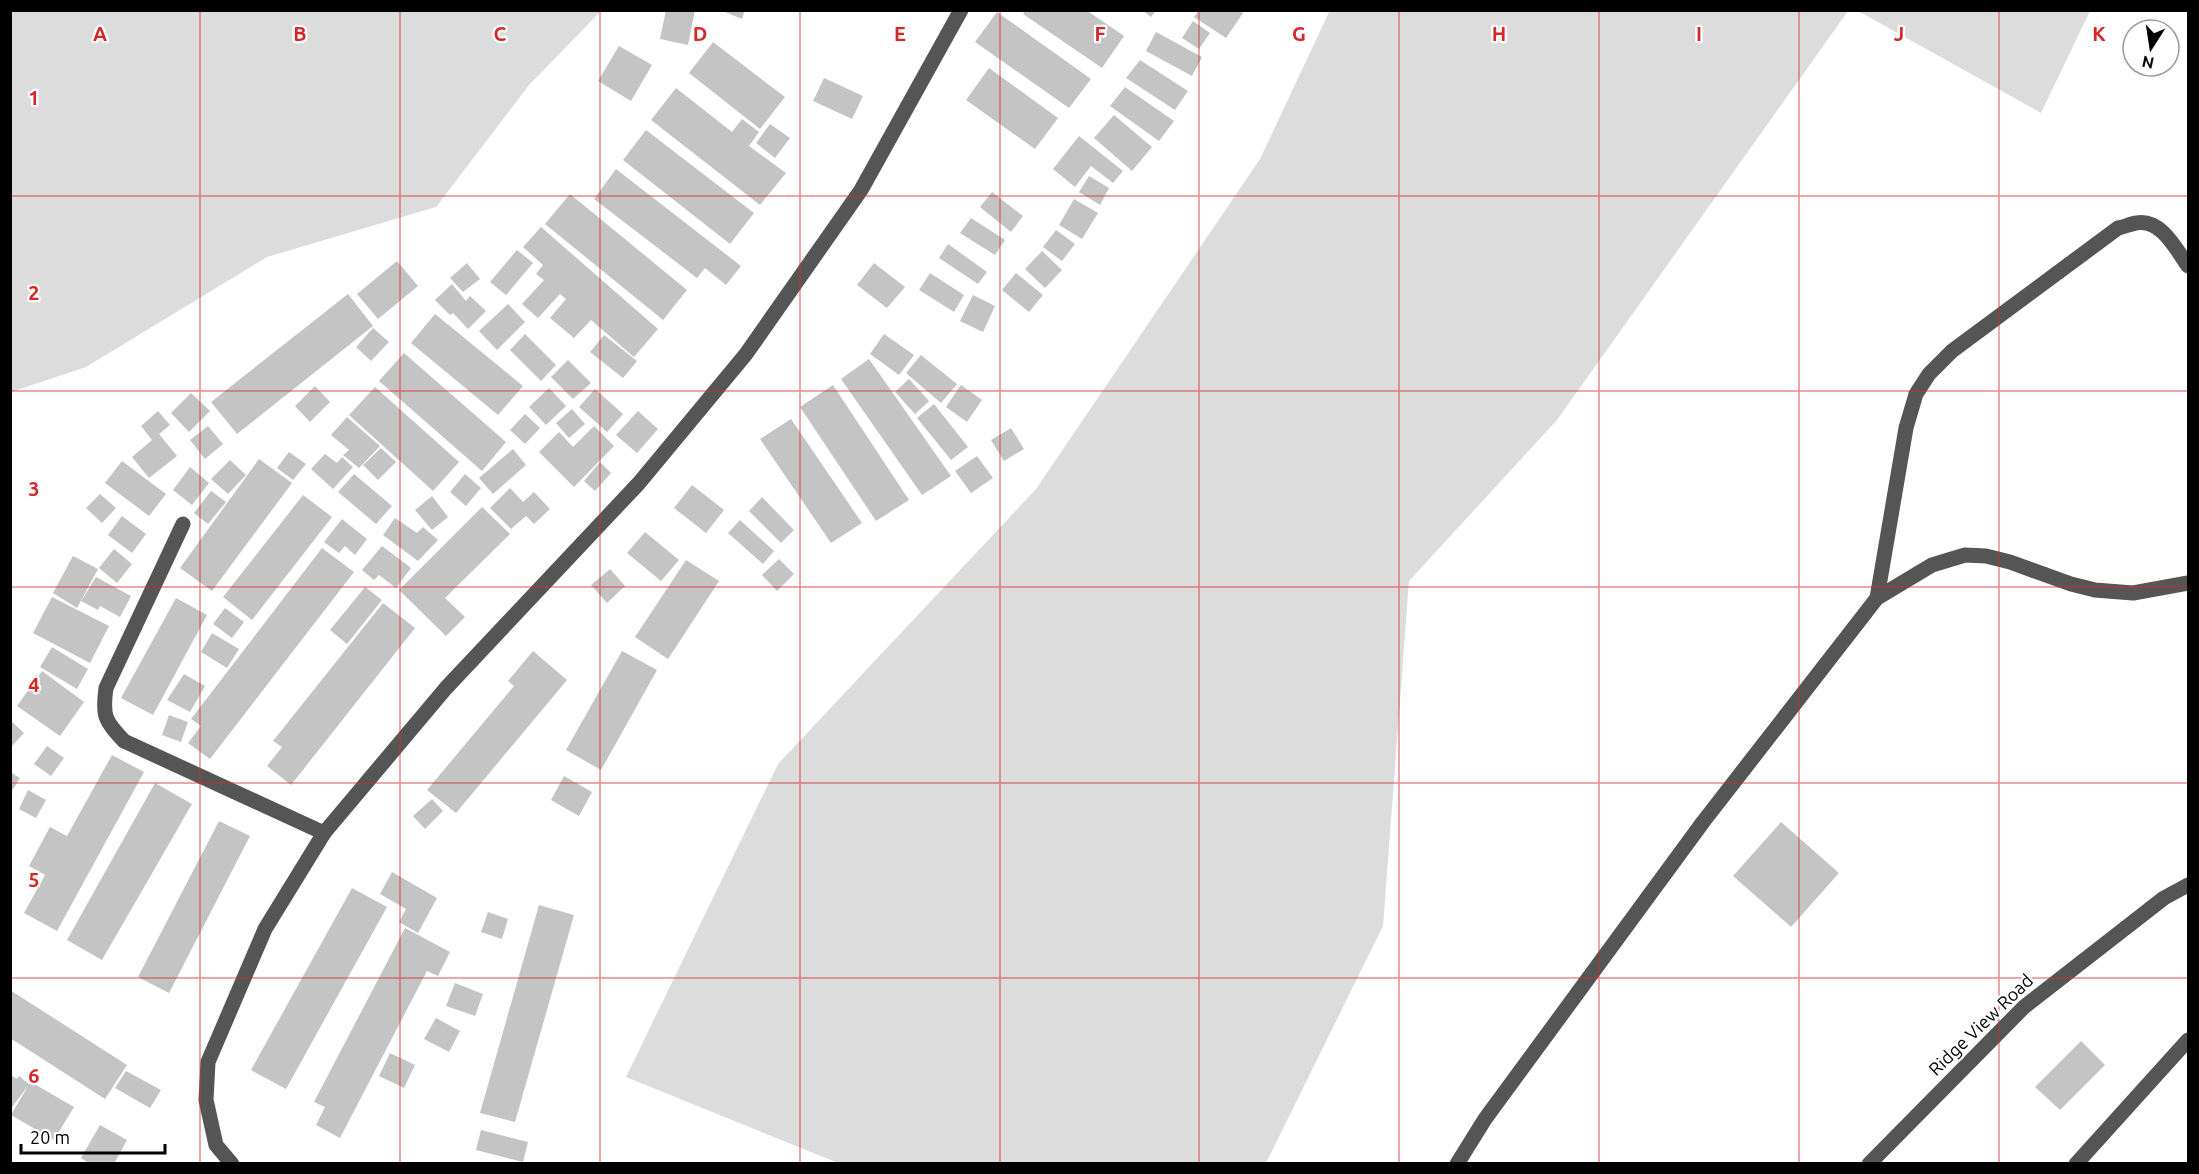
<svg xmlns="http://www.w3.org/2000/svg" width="2199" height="1174" font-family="Ubuntu,sans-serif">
	<rect width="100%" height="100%" fill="#fff"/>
	<g fill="#dcdcdc">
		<path d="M 1330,10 L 1848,11 L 1557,420 L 1409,581 L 1383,926 L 1266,1163 L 838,1163 L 626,1077 L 778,764 L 1036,489 L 1260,159 Z"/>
		<path d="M 10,11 L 11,10 L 601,11 L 529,85 L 436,207 L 267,257 L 86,367 L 11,392 Z"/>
		<path d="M 1858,11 L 2090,11 L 2041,113 Z"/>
	</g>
	<g fill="#c4c4c4">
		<path d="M 666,10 L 695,10 L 688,45 L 660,39 Z"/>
		<path d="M 720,10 L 745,10 L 742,19 Z"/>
		<path d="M 1026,10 L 1086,10 L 1124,36 L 1102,68 L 1023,14 Z"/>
		<path d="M 1142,10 L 1156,10 L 1151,17 Z"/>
		<path d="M 1199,10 L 1239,10 L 1243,13 L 1226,38 L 1194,17 Z"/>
		<path d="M 997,12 L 1091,79 L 1069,108 L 975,42 Z"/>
		<path d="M 1193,21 L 1210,33 L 1199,49 L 1182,38 Z"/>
		<path d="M 1156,32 L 1202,57 L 1192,76 L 1146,51 Z"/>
		<path d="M 713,42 L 785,97 L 760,129 L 689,73 Z"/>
		<path d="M 619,46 L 652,65 L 631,101 L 598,81 Z"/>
		<path d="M 1140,60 L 1188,91 L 1175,110 L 1126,78 Z"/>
		<path d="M 989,68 L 1058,118 L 1035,149 L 966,100 Z"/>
		<path d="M 824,78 L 863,96 L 852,119 L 813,101 Z"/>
		<path d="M 1125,87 L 1174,121 L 1159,141 L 1110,106 Z"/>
		<path d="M 676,88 L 732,132 L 742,119 L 759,132 L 749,146 L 786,173 L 760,205 L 651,120 Z"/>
		<path d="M 1114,115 L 1152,147 L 1132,171 L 1094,138 Z"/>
		<path d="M 770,124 L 790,138 L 775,158 L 756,143 Z"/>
		<path d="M 646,130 L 754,213 L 730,244 L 623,160 Z"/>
		<path d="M 1079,136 L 1123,171 L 1113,183 L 1091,166 L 1075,187 L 1053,169 Z"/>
		<path d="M 616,169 L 741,266 L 726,285 L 705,268 L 697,278 L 594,199 Z"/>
		<path d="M 1089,176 L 1109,188 L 1100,205 L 1079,192 Z"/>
		<path d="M 992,192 L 1023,216 L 1011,232 L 980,207 Z"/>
		<path d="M 570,194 L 687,290 L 663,320 L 545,224 Z"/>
		<path d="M 1074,199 L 1098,213 L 1082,239 L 1059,225 Z"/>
		<path d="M 971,218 L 1005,240 L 995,255 L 960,233 Z"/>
		<path d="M 541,227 L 658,329 L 634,357 L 591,320 L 574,338 L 550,318 L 566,299 L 560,294 L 538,318 L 522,304 L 544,280 L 536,274 L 543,265 L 523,247 Z"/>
		<path d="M 1056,230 L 1075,244 L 1062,261 L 1043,247 Z"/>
		<path d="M 948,244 L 987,272 L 978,284 L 939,258 Z"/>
		<path d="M 517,250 L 533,263 L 506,295 L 490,282 Z"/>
		<path d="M 1042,251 L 1062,270 L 1045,288 L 1025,269 Z"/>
		<path d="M 397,261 L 418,286 L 378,319 L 357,294 Z"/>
		<path d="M 467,263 L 480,279 L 463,292 L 450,278 Z"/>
		<path d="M 874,263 L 905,287 L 887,308 L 857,285 Z"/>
		<path d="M 930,273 L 964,295 L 954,312 L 919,290 Z"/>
		<path d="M 1016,273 L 1043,295 L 1029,312 L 1002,290 Z"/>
		<path d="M 452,284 L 466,301 L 470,296 L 486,311 L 468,329 L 453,313 L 450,315 L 435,300 Z"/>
		<path d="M 348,294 L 373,326 L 237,434 L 211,402 Z"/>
		<path d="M 973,295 L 995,306 L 983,332 L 960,321 Z"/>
		<path d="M 508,304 L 525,322 L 497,350 L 479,331 Z"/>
		<path d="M 435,314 L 523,386 L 498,415 L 411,343 Z"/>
		<path d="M 373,328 L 389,342 L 371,361 L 356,347 Z"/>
		<path d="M 525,334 L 556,365 L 541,381 L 510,350 Z"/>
		<path d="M 884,334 L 914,355 L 899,375 L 870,354 Z"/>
		<path d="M 604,335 L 637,361 L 623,378 L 590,352 Z"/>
		<path d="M 404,353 L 506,442 L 482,471 L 379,381 Z"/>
		<path d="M 921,355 L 957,384 L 941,403 L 906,373 Z"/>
		<path d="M 869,359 L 951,476 L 922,495 L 841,379 Z"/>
		<path d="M 568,360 L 591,383 L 573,399 L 551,377 Z"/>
		<path d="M 909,379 L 929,401 L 915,414 L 895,392 Z"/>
		<path d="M 833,385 L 909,500 L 876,521 L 800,407 Z"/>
		<path d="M 961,385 L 982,400 L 967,422 L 946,407 Z"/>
		<path d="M 315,386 L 330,402 L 310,422 L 295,406 Z"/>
		<path d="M 375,387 L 459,462 L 433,491 L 349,415 Z"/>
		<path d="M 549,388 L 566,406 L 546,425 L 529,407 Z"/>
		<path d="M 595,389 L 623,414 L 607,432 L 579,407 Z"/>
		<path d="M 191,393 L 210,411 L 189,432 L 171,413 Z"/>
		<path d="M 934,404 L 968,447 L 951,460 L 917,418 Z"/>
		<path d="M 572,409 L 585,424 L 569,438 L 556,423 Z"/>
		<path d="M 158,411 L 170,425 L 159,434 L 177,456 L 149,478 L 132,457 L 152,440 L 141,426 Z"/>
		<path d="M 638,411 L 658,429 L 637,453 L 616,435 Z"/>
		<path d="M 525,414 L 540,428 L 525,444 L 510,430 Z"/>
		<path d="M 347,417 L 380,446 L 359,468 L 343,455 L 349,450 L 331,435 Z"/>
		<path d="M 791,419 L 862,523 L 831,543 L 760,439 Z"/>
		<path d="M 208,426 L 223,444 L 205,459 L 190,440 Z"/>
		<path d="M 594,426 L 614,446 L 574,487 L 539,452 L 559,432 L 573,447 Z"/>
		<path d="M 1011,428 L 1024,449 L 1004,461 L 991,440 Z"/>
		<path d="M 381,448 L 396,462 L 378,480 L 363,465 Z"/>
		<path d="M 513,449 L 526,465 L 493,494 L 479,478 Z"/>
		<path d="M 289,452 L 306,464 L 293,480 L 277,468 Z"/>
		<path d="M 325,454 L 337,463 L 342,457 L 353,467 L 333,489 L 311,469 Z"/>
		<path d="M 977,456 L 993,478 L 971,493 L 955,471 Z"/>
		<path d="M 259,459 L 292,483 L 212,591 L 180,568 Z"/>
		<path d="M 230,460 L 246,475 L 228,494 L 211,479 Z"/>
		<path d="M 122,461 L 166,494 L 149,516 L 105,483 Z"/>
		<path d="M 600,462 L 611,473 L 595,491 L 584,481 Z"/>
		<path d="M 190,467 L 209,483 L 192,505 L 173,490 Z"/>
		<path d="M 354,474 L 392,506 L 376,524 L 338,492 Z"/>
		<path d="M 465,474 L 481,488 L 466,506 L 450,492 Z"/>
		<path d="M 692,485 L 724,510 L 706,533 L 674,508 Z"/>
		<path d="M 510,488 L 523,502 L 534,492 L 550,509 L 534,524 L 526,516 L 511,529 L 490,508 Z"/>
		<path d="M 211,491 L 226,502 L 208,524 L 194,513 Z"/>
		<path d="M 100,494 L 116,508 L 102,523 L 86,508 Z"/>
		<path d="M 303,495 L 332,517 L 252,620 L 223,597 Z"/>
		<path d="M 432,496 L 448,517 L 432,530 L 415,510 Z"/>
		<path d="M 762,497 L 794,530 L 781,543 L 749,511 Z"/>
		<path d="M 482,507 L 510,534 L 445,598 L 465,617 L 446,636 L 399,590 Z"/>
		<path d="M 122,516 L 146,534 L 132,553 L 108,535 Z"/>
		<path d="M 395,518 L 417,533 L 423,527 L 438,540 L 418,561 L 383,535 Z"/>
		<path d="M 342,519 L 367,539 L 355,555 L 345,546 L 339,553 L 324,542 Z"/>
		<path d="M 740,520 L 774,551 L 763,564 L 728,533 Z"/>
		<path d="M 645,532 L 679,560 L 661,581 L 627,553 Z"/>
		<path d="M 382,546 L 411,568 L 396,588 L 379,575 L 374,580 L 362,570 Z"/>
		<path d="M 322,548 L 354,572 L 210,759 L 188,743 L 201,726 L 191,719 Z"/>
		<path d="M 114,549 L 132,564 L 117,583 L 99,568 Z"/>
		<path d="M 73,556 L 98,569 L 77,608 L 53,593 Z"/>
		<path d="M 779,559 L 794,574 L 777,591 L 762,575 Z"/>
		<path d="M 686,560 L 719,581 L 668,659 L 635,637 Z"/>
		<path d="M 610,569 L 625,586 L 607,603 L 591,585 Z"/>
		<path d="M 96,577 L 131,596 L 120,617 L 100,606 L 98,610 L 81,601 Z"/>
		<path d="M 365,587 L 382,600 L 347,644 L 330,630 Z"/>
		<path d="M 52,597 L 109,626 L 90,663 L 33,633 Z"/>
		<path d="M 176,598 L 207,615 L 153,715 L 121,698 Z"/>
		<path d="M 383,603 L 415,628 L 291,785 L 267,766 L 282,747 L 273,741 Z"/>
		<path d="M 225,608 L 244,622 L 232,638 L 213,624 Z"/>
		<path d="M 212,633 L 239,649 L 227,668 L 201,652 Z"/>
		<path d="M 52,647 L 88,669 L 77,689 L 40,667 Z"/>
		<path d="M 533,651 L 567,680 L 456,813 L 427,790 L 514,686 L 508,681 Z"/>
		<path d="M 622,651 L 657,670 L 601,770 L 566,750 Z"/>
		<path d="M 42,671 L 84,702 L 60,736 L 17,706 Z"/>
		<path d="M 184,674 L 205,686 L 190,712 L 167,700 Z"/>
		<path d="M 169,715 L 188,722 L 181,742 L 162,735 Z"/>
		<path d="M 10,720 L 24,733 L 10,748 Z"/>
		<path d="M 47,746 L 64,758 L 51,776 L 34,764 Z"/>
		<path d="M 112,755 L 144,772 L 57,931 L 24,913 L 45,875 L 29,866 L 50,827 L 67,836 Z"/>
		<path d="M 10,772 L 20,778 L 10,794 Z"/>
		<path d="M 564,776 L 592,792 L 579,816 L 551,800 Z"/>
		<path d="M 155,783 L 192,804 L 102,960 L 67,940 Z"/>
		<path d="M 28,790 L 46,800 L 36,818 L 19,809 Z"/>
		<path d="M 432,799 L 443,811 L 425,829 L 413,816 Z"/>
		<path d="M 219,821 L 250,836 L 169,993 L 138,977 Z"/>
		<path d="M 1781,822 L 1839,873 L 1791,927 L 1733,876 Z"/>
		<path d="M 392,872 L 437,898 L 418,933 L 399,922 L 406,909 L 380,894 Z"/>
		<path d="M 352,888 L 387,907 L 286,1089 L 251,1070 Z"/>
		<path d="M 539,905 L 574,915 L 515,1122 L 480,1113 Z"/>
		<path d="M 488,912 L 508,919 L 502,939 L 481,932 Z"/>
		<path d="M 405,928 L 450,952 L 438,976 L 427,971 L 340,1138 L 316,1125 L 325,1107 L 314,1102 Z"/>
		<path d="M 455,983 L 483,994 L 475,1016 L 446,1006 Z"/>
		<path d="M 10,990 L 127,1065 L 105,1099 L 10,1038 Z"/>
		<path d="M 436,1018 L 460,1031 L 449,1052 L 424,1039 Z"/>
		<path d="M 2081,1041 L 2105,1065 L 2060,1110 L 2035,1087 Z"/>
		<path d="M 390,1053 L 415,1065 L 404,1088 L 379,1076 Z"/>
		<path d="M 126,1071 L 161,1090 L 150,1108 L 115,1088 Z"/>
		<path d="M 10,1075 L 17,1079 L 19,1076 L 29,1084 L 31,1082 L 74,1107 L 54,1140 L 11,1115 L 28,1086 L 12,1107 L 10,1106 Z"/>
		<path d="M 100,1125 L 127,1140 L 114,1164 L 90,1164 L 81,1158 Z"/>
		<path d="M 481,1130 L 528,1142 L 523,1162 L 476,1150 Z"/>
	</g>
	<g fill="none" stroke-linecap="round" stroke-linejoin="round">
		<g stroke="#555" stroke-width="15">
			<path d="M 183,524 L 106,688 C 102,716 105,721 124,741 L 324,833"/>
			<path d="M 1877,598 L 1906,428 L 1916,394 L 1929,374 L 1952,351 L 2118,228 C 2124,227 2130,224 2136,223 C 2161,218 2176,249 2188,266"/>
			<path d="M 232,1164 L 216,1145 L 206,1100 L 208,1062 L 265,929 L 324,833 L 446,688 L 639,483 L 746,354 L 861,190 L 961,10"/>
			<path d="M 1457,1164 L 1485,1119 L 1703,822 L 1877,598 L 1932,565 L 1965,555 L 1986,556 L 2010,562 L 2071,584 L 2095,590 L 2133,593 L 2188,583"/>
			<path d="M 1869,1164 L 2024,1007 L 2164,898 L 2188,885"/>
			<path d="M 2076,1164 L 2188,1040"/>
		</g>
	</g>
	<path fill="none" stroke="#d62828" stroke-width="1.5" stroke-opacity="0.55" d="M 200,10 L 200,1164M 400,10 L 400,1164M 600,10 L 600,1164M 800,10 L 800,1164M 1000,10 L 1000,1164M 1199,10 L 1199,1164M 1399,10 L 1399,1164M 1599,10 L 1599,1164M 1799,10 L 1799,1164M 1999,10 L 1999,1164M 10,196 L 2188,196M 10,391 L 2188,391M 10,587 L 2188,587M 10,783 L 2188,783M 10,978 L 2188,978"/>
	<g text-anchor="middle" stroke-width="4.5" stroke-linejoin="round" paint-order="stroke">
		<g font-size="18" fill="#000" stroke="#fff">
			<text transform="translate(1981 1025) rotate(-44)" y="6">Ridge View Road</text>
		</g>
	</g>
	<g font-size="20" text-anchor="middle" font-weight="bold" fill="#d62828" stroke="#fff" stroke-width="4.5" stroke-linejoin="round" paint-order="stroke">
		<text x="100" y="41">A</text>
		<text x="300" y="41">B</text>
		<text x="500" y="41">C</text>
		<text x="700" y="41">D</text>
		<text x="900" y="41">E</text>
		<text x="1100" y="41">F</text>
		<text x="1299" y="41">G</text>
		<text x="1499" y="41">H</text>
		<text x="1699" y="41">I</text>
		<text x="1899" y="41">J</text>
		<text x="2099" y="41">K</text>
		<text x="34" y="105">1</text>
		<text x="34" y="300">2</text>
		<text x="34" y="496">3</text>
		<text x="34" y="692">4</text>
		<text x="34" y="887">5</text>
		<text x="34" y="1083">6</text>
	</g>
	<rect width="2199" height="1174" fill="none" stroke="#000000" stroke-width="24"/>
	<g transform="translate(2151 48) rotate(192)"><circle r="28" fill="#ffffff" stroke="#999999" stroke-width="1.5"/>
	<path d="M0-4.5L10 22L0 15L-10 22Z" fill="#000000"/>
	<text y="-9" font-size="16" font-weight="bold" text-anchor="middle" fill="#000000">N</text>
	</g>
	<path d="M21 1144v9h144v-9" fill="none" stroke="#000000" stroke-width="3"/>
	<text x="30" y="1144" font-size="18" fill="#000000" stroke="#ffffff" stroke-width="4.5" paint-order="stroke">20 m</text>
</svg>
